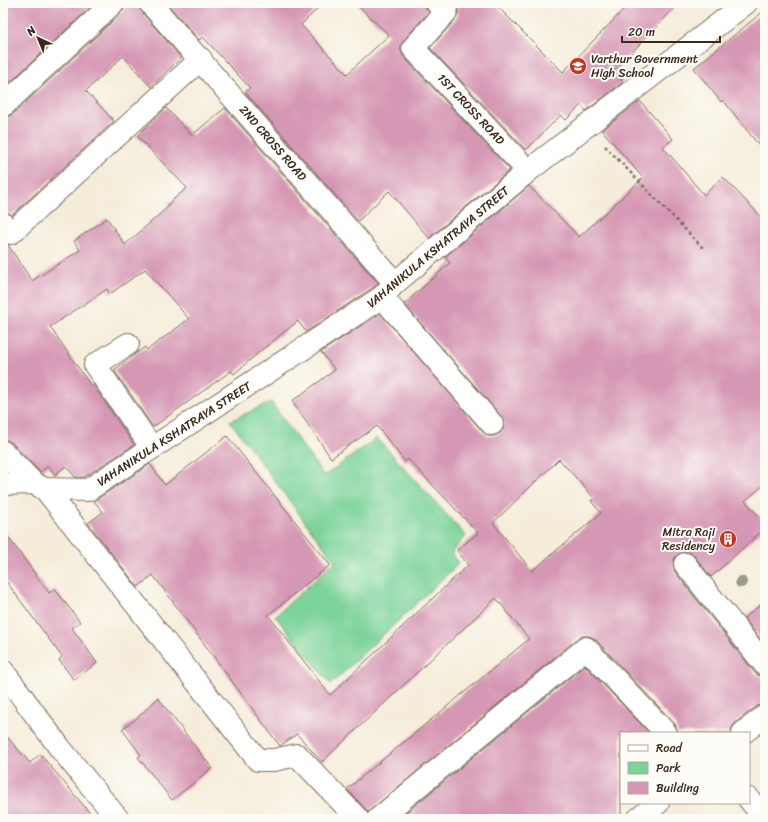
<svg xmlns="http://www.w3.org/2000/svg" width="768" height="822" font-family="Sriracha,sans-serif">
	<rect width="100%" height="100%" fill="#fdfcf7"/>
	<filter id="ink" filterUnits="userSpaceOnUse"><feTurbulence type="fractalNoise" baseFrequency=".025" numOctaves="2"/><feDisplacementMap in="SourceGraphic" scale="8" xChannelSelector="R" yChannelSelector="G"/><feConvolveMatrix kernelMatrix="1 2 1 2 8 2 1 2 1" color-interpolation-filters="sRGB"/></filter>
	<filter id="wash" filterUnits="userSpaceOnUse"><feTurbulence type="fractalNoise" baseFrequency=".012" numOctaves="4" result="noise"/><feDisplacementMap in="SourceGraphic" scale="16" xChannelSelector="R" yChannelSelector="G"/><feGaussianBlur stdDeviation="0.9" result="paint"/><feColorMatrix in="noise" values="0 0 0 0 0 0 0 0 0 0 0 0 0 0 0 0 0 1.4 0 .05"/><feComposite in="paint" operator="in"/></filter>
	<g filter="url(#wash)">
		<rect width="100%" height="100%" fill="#f5ecd9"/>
		<path fill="#7bd399" stroke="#5b7e5c" d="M 271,402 L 324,476 L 377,438 L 466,536 L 452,552 L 458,564 L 331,684 L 275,616 L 335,562 L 230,421 Z"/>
		<g id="blocks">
			<g fill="#d697b4" fill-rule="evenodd">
				<path d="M 3,3 L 95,3 L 3,89 Z"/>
				<path d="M 125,3 L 138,3 L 141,11 L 181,58 L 151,87 L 123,56 L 86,91 L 114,121 L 12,215 L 7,212 L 3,212 L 3,117 L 7,117 L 13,114 L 122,12 L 125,7 Z"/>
				<path d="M 167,3 L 323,3 L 301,25 L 347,74 L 389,35 L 355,3 L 425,3 L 425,7 L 429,12 L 404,40 L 401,45 L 401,51 L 404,57 L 510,170 L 429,238 L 389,191 L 358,221 L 245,92 L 250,88 L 203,37 L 199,40 Z"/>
				<path d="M 455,3 L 494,3 L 563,72 L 630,3 L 679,3 L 614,71 L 623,82 L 586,111 L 581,105 L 566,120 L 561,115 L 526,150 L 430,48 L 455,20 L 458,15 L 458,9 Z"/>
				<path d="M 765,10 L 765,153 L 723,100 L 721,102 L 694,68 Z"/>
				<path d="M 640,101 L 673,139 L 663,147 L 704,195 L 723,177 L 765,221 L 765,484 L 745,501 L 765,523 L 765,528 L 711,577 L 695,556 L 689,552 L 683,552 L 678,554 L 674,559 L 673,565 L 675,572 L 755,673 L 760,676 L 765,677 L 765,704 L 757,706 L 735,723 L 732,728 L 731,733 L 678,733 L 675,724 L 595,639 L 590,636 L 583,636 L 578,638 L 368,812 L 347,789 L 529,639 L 496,598 L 322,762 L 297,734 L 280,746 L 153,575 L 138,587 L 88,523 L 103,512 L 94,501 L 150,464 L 165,485 L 227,436 L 330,565 L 268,615 L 330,695 L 468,565 L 457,550 L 478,533 L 408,459 L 405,462 L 377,426 L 331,458 L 292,401 L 335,370 L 321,352 L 380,313 L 483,432 L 488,436 L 494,436 L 500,433 L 504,428 L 504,422 L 501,416 L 404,304 L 450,263 L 445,257 L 529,186 L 579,237 L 643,178 L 602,130 ZM 559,459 L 594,498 L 591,501 L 601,513 L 532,571 L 493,523 Z"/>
				<path d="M 166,108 L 192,135 L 225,108 L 378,283 L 374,287 L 306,332 L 298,321 L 264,348 L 234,374 L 231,371 L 153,427 L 114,370 L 145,347 L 147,350 L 189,319 L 145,269 L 110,294 L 107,289 L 50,327 L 91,386 L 93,385 L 134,445 L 84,477 L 75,477 L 66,466 L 55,475 L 48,466 L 40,472 L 12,443 L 7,440 L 3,440 L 3,242 L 8,245 L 32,281 L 80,250 L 74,241 L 107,218 L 125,245 L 169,206 L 168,204 L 187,188 L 137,136 Z"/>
				<path d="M 3,530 L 49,593 L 55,589 L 80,622 L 72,628 L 97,663 L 74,680 L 59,660 L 62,657 L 3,577 Z"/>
				<path d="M 765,601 L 765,645 L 744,618 Z"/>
				<path d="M 585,665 L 649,733 L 621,733 L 621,819 L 398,819 Z"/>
				<path d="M 158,698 L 212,768 L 172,800 L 138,757 L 141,755 L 122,729 L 136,719 Z"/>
				<path d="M 3,732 L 30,763 L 40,754 L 95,819 L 3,819 Z"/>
			</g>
		</g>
	</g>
	<g filter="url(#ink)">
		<use href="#blocks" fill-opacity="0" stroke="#7c6e5f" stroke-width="1"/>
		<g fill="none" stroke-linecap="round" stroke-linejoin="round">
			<defs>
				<g id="minor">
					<path d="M 150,3 L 395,283"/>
					<path d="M 437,3 L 446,12 L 413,48 L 528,171"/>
					<path d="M 4,105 L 113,3"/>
					<path d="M 3,224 L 11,233 L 201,59"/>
					<path d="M 382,297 L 492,424"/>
					<path d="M 128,344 L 95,365 L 152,448"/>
					<path d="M 3,452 L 33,483"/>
					<path d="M 3,484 L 33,483 L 45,489 L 88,490 L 382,297 L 395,283 L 528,171 L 746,3"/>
					<path d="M 45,489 L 258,760 L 274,760 L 297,755 L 358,819"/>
					<path d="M 685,564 L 765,665"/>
					<path d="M 3,671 L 60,748 L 118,819"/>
					<path d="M 743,733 L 765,716"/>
					<path d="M 749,799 L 765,819"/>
					<path d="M 378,819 L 586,648 L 666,733"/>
					<path d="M 638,819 L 658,803"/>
				</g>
			</defs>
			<use href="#minor" stroke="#7c6e5f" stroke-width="24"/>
			<path stroke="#7c6e5f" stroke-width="2.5" stroke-dasharray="3 3" stroke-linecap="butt" d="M 605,146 L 703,248"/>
			<use href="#minor" stroke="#fff" stroke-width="22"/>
		</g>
		<circle fill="#999d86" cx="741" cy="582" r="6"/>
	</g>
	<defs>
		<symbol id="school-disc" viewBox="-11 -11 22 22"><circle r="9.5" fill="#c8321e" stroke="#fdfcf7"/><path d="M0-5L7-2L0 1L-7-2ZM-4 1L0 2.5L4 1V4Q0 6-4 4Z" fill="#fff"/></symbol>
		<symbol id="building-disc" viewBox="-11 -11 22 22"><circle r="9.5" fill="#c8321e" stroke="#fdfcf7"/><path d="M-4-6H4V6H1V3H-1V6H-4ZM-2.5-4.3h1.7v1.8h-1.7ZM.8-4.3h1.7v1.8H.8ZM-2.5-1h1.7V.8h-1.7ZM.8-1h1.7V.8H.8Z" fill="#fff"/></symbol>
	</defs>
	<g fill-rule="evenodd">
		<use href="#school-disc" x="568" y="56" width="20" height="20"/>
		<use href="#building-disc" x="718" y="529" width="20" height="20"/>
	</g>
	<g text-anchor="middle" stroke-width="4" stroke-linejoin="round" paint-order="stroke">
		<g font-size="12" fill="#3b2a1e" stroke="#fdfcf7" text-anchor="start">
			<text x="591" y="63">Varthur Government<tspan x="591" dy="14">High School</tspan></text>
			<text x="715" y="536" text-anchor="end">Mitra Raji<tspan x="715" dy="14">Residency</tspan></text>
		</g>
		<g font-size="12" fill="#3b2a1e" stroke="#fdfcf7">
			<text transform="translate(471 109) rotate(47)" y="4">1ST CROSS ROAD</text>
			<text transform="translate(273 143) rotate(49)" y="4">2ND CROSS ROAD</text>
			<text transform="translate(438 247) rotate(-40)" y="4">VAHANIKULA KSHATRAYA STREET</text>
			<text transform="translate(174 434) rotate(-33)" y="4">VAHANIKULA KSHATRAYA STREET</text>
		</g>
	</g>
	<rect width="768" height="822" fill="none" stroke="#fdfcf7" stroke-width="16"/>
	<rect x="620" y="732" width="130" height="72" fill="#fdfcf7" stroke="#afa8a0"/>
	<rect x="628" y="745" width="20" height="6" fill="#ffffff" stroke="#afa8a0"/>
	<text x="656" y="752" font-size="12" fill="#3b2a1e">Road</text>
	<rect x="628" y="762" width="20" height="12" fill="#7bd399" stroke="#afa8a0"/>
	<text x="656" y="772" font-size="12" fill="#3b2a1e">Park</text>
	<rect x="628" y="782" width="20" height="12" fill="#d697b4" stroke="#afa8a0"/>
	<text x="656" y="792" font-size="12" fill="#3b2a1e">Building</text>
	<g transform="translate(38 38) rotate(316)" stroke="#fdfcf7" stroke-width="3" paint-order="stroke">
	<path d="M0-3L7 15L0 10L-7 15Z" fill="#3b2a1e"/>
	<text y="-6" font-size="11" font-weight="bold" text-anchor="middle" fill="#3b2a1e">N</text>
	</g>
	<path d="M622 36v6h98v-6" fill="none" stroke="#3b2a1e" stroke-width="2"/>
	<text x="628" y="36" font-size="12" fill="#3b2a1e" stroke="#fdfcf7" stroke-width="3" paint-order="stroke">20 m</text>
</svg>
